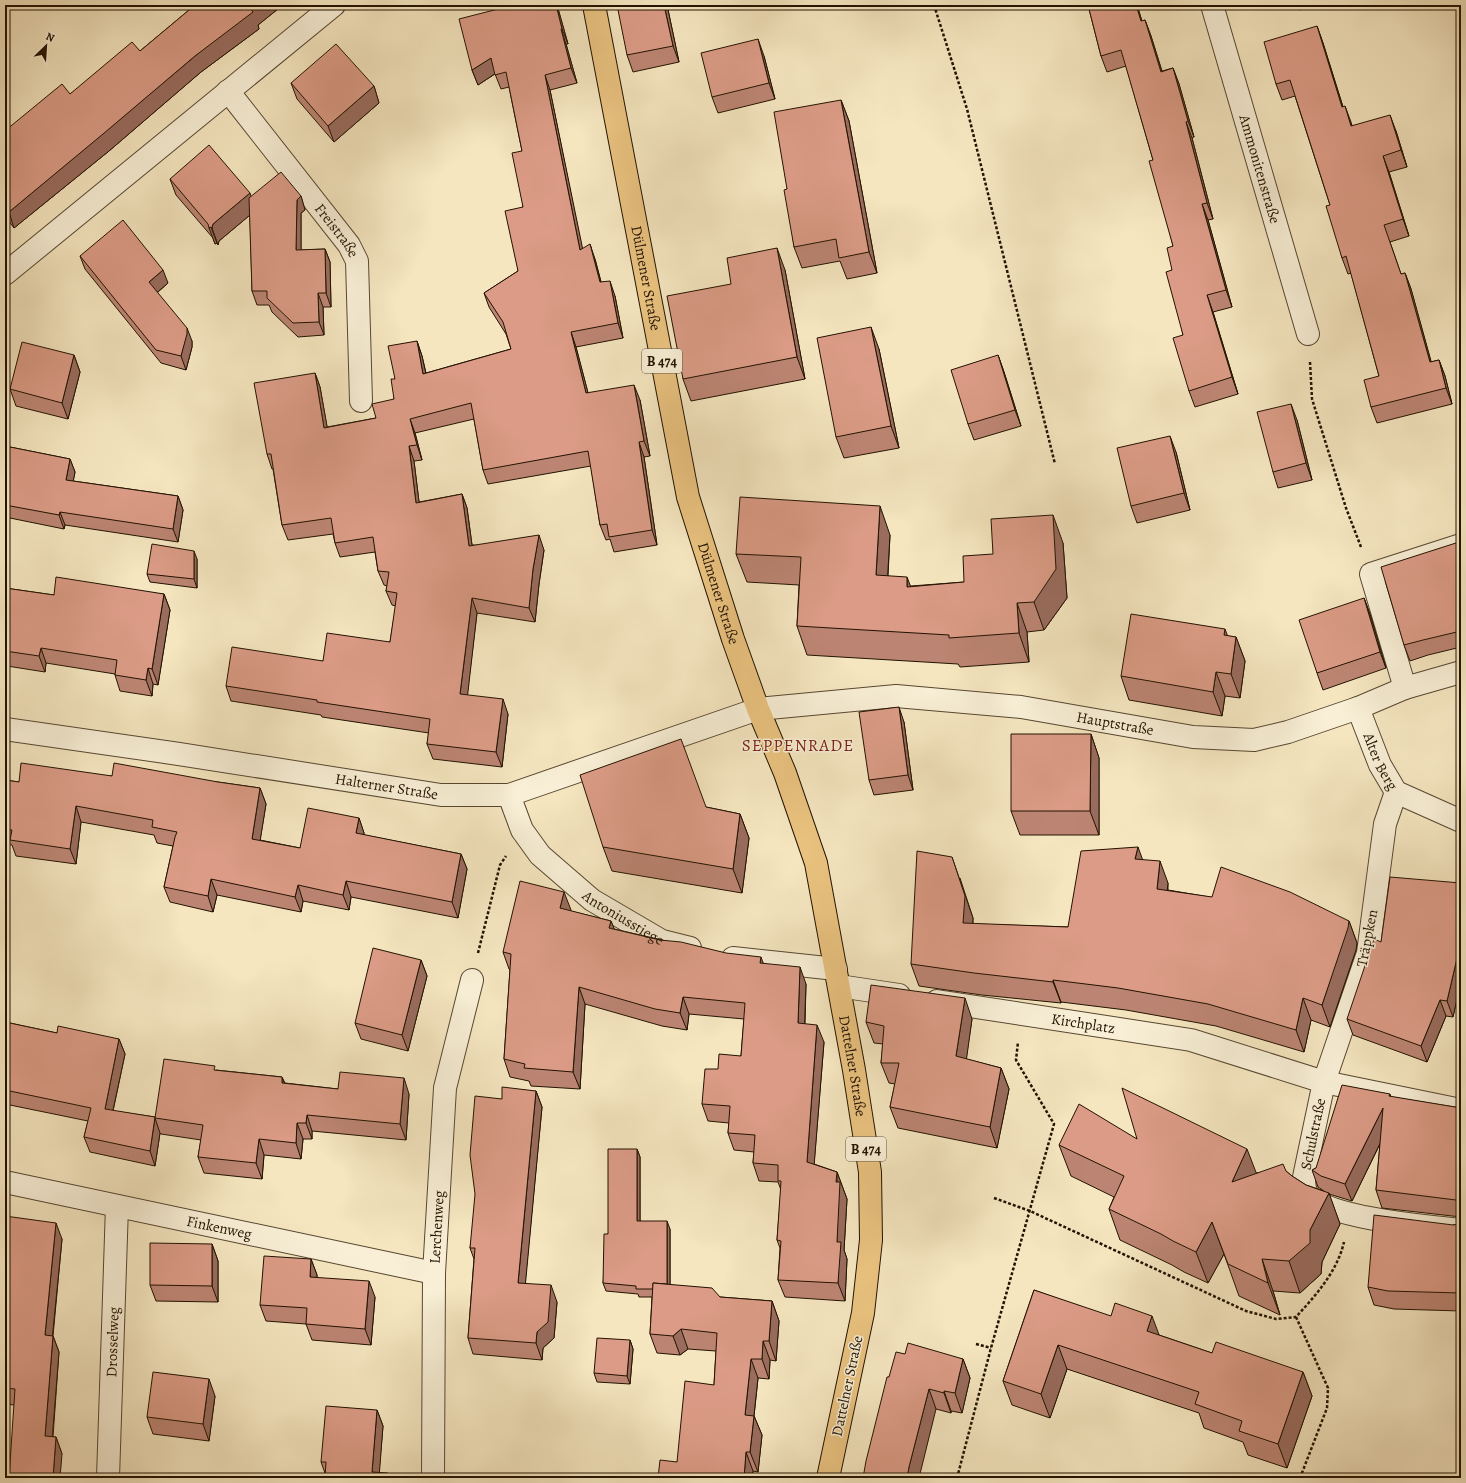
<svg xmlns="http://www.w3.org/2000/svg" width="1466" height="1483" font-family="Alegreya,serif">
	<rect width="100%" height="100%" fill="#f5e6c0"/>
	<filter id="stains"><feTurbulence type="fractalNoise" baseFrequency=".005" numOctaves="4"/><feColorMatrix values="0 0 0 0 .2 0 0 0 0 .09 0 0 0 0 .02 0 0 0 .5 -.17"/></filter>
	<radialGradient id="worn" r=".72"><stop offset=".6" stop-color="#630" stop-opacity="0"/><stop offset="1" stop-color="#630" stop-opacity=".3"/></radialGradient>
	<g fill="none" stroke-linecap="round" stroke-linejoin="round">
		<defs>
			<g id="minor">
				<path id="s1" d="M 1212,5 L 1308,334"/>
				<path id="s2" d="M 228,91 L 349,245 L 357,261 L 361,401"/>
				<path d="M 5,274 L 334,5"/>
				<path d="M 1405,688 L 1371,574 L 1461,545"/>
				<path id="s3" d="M 1358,708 L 1380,765 L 1396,792 L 1461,821"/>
				<path id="s4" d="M 5,729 L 179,754 L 441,795 L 509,795 L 758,709 L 896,696 L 1021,707 L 1193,737 L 1254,740 L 1288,732 L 1358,708 L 1405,688 L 1461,672"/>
				<path d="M 1396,792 L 1385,824 L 1368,953 L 1324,1082 L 1304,1177 C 1304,1184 1305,1193 1310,1197 C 1335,1219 1426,1226 1461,1230"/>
				<path id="s5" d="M 509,795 L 522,830 L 540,855 L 592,900 L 662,941 L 690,948"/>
				<path d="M 733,958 L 836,969"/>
				<path d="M 839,986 L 899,995"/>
				<path id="s6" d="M 937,1001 L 1191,1040 L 1324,1082 L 1461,1110"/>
				<path id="s7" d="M 5,1182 L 434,1273"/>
				<path id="s8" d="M 108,1478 L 117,1206"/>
				<path id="s9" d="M 433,1478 L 434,1273 L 445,1088 L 472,980"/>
			</g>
			<g id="major">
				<path id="s10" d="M 594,5 L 688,497 L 733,639 L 758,709 L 785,773 L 816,863 L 854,1070 L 870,1172 L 871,1240 L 863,1313 L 828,1478"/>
			</g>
		</defs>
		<use href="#minor" stroke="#574730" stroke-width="24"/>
		<use href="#major" stroke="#221200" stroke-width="24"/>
		<g stroke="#221200" stroke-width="2.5" stroke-dasharray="3 2" stroke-linecap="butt">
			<path d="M 934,5 L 967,109 L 1055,464"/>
			<path d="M 1310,362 L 1312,399 L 1346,508 L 1361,547"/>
			<path d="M 478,953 L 500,865 L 506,856"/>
			<path d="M 994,1198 L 1030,1211 L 1246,1311 L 1276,1319 L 1296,1317 C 1316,1295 1337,1272 1344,1242"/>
			<path d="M 1296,1317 L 1328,1388 L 1327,1408 L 1300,1478"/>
			<path d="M 976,1344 L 991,1348"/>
			<path d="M 957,1478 L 991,1348 L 1054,1124 L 1016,1060 L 1018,1042"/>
		</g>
		<use href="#minor" stroke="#f8efd6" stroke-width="22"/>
		<use href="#major" stroke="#eac380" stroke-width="22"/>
	</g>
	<g fill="#bc8573" stroke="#221200">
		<path d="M 195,5 L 283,5 L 258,25 L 259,29 L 201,72 L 109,151 L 14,228 L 5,216 L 5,129 L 6,130 L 70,94 L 140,51 Z"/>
		<path d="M 557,5 L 568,44 L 566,44 L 577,83 L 550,90 L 582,249 L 595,259 L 601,282 L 615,296 L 623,338 L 576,347 L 588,393 L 640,400 L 650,456 L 644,457 L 657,545 L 614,552 L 610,539 L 606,540 L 600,525 L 591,466 L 488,484 L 483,470 L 474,419 L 415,433 L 422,460 L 414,461 L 419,502 L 462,494 L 467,508 L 472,545 L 544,550 L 539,584 L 535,622 L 477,613 L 467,695 L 508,714 L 502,767 L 433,759 L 427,744 L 429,733 L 322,717 L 321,715 L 231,701 L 226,686 L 323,661 L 390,642 L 396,606 L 392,605 L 386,591 L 387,586 L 384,585 L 378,571 L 375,552 L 340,557 L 335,543 L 333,534 L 288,540 L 282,525 L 273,469 L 272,469 L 267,454 L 315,373 L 320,387 L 327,427 L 376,418 L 394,399 L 395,379 L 417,341 L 422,356 L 426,373 L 511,349 L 506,334 L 489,307 L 484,293 L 518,271 L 523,207 L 522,151 L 509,87 L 501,89 L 495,74 L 478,85 L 472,70 Z"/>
		<path d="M 667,5 L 679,62 L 633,72 L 627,55 Z"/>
		<path d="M 1088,5 L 1137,5 L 1142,21 L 1145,20 L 1151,36 L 1162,71 L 1173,68 L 1179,84 L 1194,137 L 1192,138 L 1213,219 L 1208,220 L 1232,307 L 1213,312 L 1238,394 L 1195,407 L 1189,391 L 1183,335 L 1172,270 L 1173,246 L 1153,160 L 1126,66 L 1107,72 L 1101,56 Z"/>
		<path d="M 1298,5 L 1315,5 L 1300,10 Z"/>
		<path d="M 1317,26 L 1323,43 L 1343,107 L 1352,126 L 1396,131 L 1407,167 L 1389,172 L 1409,236 L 1390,242 L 1401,274 L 1405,273 L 1411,289 L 1431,362 L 1439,360 L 1445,376 L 1452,404 L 1377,423 L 1371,407 L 1379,376 L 1351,273 L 1348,274 L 1342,258 L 1330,205 L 1295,96 L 1282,100 L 1276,84 Z"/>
		<path d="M 764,56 L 775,99 L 718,113 L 712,97 Z"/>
		<path d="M 291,83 L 374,86 L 379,103 L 334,142 L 297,99 Z"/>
		<path d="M 841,100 L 849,121 L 877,273 L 847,279 L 840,261 L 802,268 L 794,247 L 787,189 Z"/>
		<path d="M 170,179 L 251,197 L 301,196 L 305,210 L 301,213 L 301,250 L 325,249 L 330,262 L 331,307 L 323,307 L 324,335 L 298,337 L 272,312 L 269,305 L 257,305 L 252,291 L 250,215 L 219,241 L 218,245 L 217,243 L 215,244 L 213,238 L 176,195 Z"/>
		<path d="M 80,256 L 168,283 L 157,293 L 192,341 L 192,347 L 186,370 L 161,363 L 85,269 Z"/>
		<path d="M 785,270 L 805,379 L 691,401 L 683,379 L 731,284 Z"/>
		<path d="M 879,349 L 899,448 L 844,458 L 836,437 Z"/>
		<path d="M 74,355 L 80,372 L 68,419 L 16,406 L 10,389 Z"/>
		<path d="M 998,355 L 1004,372 L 1021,426 L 974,440 L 968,424 Z"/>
		<path d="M 1297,420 L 1312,480 L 1278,488 L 1273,472 Z"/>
		<path d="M 5,446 L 70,459 L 75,472 L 73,481 L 178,496 L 183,510 L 178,542 L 65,525 L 64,529 L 5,517 Z"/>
		<path d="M 1176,452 L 1190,510 L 1137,523 L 1131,506 Z"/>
		<path d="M 890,535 L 888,576 L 911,586 L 964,582 L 993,554 L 1063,543 L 1067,598 L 1044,630 L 1027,632 L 1029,662 L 960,667 L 958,664 L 807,655 L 797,626 L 799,585 L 747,582 L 736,554 Z"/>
		<path d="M 1461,540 L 1461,647 L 1428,655 L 1410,661 L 1404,645 L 1459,542 Z"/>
		<path d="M 197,559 L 197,588 L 150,582 L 147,574 Z"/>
		<path d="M 5,588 L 54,595 L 164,594 L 170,610 L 158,685 L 153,684 L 152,696 L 120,691 L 115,675 L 115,674 L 46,663 L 45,672 L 7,666 L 5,662 Z"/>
		<path d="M 1364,598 L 1370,614 L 1386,668 L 1323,690 L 1317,673 Z"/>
		<path d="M 1227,636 L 1236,637 L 1245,661 L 1240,698 L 1225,696 L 1222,716 L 1129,700 L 1121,676 Z"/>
		<path d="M 904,722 L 913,790 L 874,795 L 869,780 Z"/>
		<path d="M 1091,734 L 1099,758 L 1099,835 L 1020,835 L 1011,811 Z"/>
		<path d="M 112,776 L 218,782 L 260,788 L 266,804 L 260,840 L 300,848 L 359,818 L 364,833 L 364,835 L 461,854 L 467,869 L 458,918 L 351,897 L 349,910 L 303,901 L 301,912 L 217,895 L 213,912 L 170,902 L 164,887 L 173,846 L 157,843 L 154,835 L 81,822 L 76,864 L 16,856 L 12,845 L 5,844 L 5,780 L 19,782 Z"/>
		<path d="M 706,807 L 740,814 L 749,838 L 742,893 L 612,871 L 603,847 Z"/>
		<path d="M 1142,859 L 1168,883 L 1168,890 L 1349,921 L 1357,943 L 1356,950 L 1330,1027 L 1311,1020 L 1304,1052 L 1216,1026 L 1126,1010 L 1061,1002 L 1061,1003 L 982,995 L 919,986 L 911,964 L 960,878 L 973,918 L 973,924 L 1068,927 Z"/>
		<path d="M 1461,883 L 1461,981 L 1453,1017 L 1446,1016 L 1427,1062 L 1353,1035 L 1347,1019 Z"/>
		<path d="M 571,910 L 570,911 L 611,921 L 614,929 L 763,963 L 806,984 L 805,1024 L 824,1042 L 814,1164 L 837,1172 L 847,1199 L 844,1250 L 847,1259 L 845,1301 L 785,1297 L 778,1280 L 780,1248 L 777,1240 L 781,1190 L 778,1182 L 759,1181 L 753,1163 L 754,1152 L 734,1150 L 728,1133 L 729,1123 L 708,1121 L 702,1104 L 718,1069 L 741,1056 L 744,1019 L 689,1014 L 687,1030 L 662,1026 L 585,1004 L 580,1089 L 531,1086 L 529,1081 L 510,1077 L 504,1059 L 510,970 L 509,969 L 503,952 Z"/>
		<path d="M 421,960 L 427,976 L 408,1051 L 361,1039 L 355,1023 Z"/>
		<path d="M 972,1019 L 966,1059 L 1001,1068 L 1009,1089 L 997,1148 L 898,1128 L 890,1107 L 895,1084 L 889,1083 L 881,1063 L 883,1044 L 874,1043 L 866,1022 Z"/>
		<path d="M 5,1022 L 57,1033 L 119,1039 L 125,1054 L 113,1111 L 155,1117 L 216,1070 L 282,1077 L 285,1083 L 338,1089 L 409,1094 L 406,1140 L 312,1131 L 312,1139 L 303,1139 L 301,1159 L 264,1155 L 262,1179 L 204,1173 L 198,1157 L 201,1140 L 161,1134 L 160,1133 L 155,1166 L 90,1152 L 84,1137 L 88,1121 L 5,1104 Z"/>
		<path d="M 536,1091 L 542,1107 L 525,1283 L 557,1302 L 554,1338 L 543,1348 L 542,1360 L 473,1354 L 468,1338 L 474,1259 L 470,1248 L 502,1099 Z"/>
		<path d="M 1390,1094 L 1391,1097 L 1461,1108 L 1461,1217 L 1382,1208 L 1376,1190 L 1380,1144 L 1352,1201 L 1329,1194 L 1340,1224 L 1322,1262 L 1321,1274 L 1300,1293 L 1273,1291 L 1280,1315 L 1239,1296 L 1224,1254 L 1208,1283 L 1184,1272 L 1172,1265 L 1120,1240 L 1109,1209 L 1114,1197 L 1071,1176 L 1059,1145 L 1137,1139 L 1256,1173 L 1286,1171 L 1292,1176 L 1306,1185 L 1324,1191 L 1318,1187 L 1312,1170 L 1316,1168 Z"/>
		<path d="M 637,1149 L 640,1157 L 640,1221 L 670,1229 L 670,1285 L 720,1297 L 772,1301 L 779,1321 L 776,1361 L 770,1360 L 769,1379 L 758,1378 L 754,1416 L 762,1435 L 758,1472 L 753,1471 L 752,1478 L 658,1478 L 677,1462 L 714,1385 L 716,1351 L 688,1349 L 680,1355 L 657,1353 L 650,1334 L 652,1297 L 639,1297 L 638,1294 L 606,1291 L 603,1283 L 608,1234 Z"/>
		<path d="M 5,1216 L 62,1239 L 53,1336 L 59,1352 L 53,1437 L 56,1437 L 62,1454 L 14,1405 L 6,1404 L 5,1402 L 5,1328 L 6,1316 L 5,1316 Z"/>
		<path d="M 1461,1223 L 1461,1311 L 1394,1309 L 1374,1305 L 1368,1287 L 1453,1225 L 1459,1224 Z"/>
		<path d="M 212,1244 L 218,1261 L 218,1302 L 156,1301 L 150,1285 Z"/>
		<path d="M 311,1259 L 317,1275 L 317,1278 L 375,1297 L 371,1345 L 312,1340 L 306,1324 L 266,1321 L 260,1305 Z"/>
		<path d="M 1034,1290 L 1159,1335 L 1212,1353 L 1303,1372 L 1312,1396 L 1287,1468 L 1248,1455 L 1243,1442 L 1204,1428 L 1199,1413 L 1067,1369 L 1050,1418 L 1012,1405 L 1003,1381 Z"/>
		<path d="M 630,1340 L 633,1349 L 630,1384 L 597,1382 L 594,1373 Z"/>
		<path d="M 905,1354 L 963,1359 L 970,1378 L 962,1413 L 951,1411 L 951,1413 L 936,1409 L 889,1377 Z"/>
		<path d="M 215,1396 L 209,1441 L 153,1434 L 147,1417 Z"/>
		<path d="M 377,1410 L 383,1426 L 379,1472 L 325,1473 L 321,1462 Z"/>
	</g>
	<g fill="#996c5e" stroke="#221200">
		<path d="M 256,5 L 283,5 L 258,25 L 259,29 L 201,72 L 109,151 L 14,228 L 9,212 Z"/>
		<path d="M 556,5 L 557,5 L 568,44 L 562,29 Z"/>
		<path d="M 664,5 L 667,5 L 679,62 L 673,46 Z"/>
		<path d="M 1136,5 L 1137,5 L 1147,38 L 1141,21 Z"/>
		<path d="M 1145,20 L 1151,36 L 1167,88 L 1161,72 Z"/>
		<path d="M 1317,26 L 1323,43 L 1348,123 L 1342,107 Z"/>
		<path d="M 561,29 L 566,44 L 577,83 L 571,68 Z"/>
		<path d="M 758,39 L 764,56 L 775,99 L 769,83 Z"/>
		<path d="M 491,58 L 496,73 L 478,85 L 472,70 Z"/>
		<path d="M 1173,68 L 1179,84 L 1194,137 L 1188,121 Z"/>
		<path d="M 545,75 L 550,90 L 586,265 L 580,250 Z"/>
		<path d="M 374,86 L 379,103 L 334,142 L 328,126 Z"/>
		<path d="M 841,100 L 849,121 L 877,273 L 869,252 Z"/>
		<path d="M 1345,106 L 1351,122 L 1357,143 L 1351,126 Z"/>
		<path d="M 1390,115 L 1396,131 L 1407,167 L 1401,150 Z"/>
		<path d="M 1186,122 L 1192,138 L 1213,219 L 1207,203 Z"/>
		<path d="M 1383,156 L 1389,172 L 1409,236 L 1403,219 Z"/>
		<path d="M 250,193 L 256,210 L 219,241 L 218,245 L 212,228 L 213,224 Z"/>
		<path d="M 301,196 L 305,210 L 301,213 L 301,263 L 296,250 L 297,200 Z"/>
		<path d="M 1202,204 L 1208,220 L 1232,307 L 1226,290 Z"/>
		<path d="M 211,227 L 217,243 L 215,244 L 209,228 Z"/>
		<path d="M 590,244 L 595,259 L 605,297 L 600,282 Z"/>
		<path d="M 777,248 L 785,270 L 805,379 L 797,357 Z"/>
		<path d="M 325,249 L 330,262 L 331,307 L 326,293 Z"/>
		<path d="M 163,270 L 168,283 L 153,296 L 149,282 Z"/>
		<path d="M 1405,273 L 1411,289 L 1436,379 L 1430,362 Z"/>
		<path d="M 610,281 L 615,296 L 623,338 L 618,323 Z"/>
		<path d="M 318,293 L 323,307 L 324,335 L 319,322 Z"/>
		<path d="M 1207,295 L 1213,312 L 1238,394 L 1232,377 Z"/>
		<path d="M 871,327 L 879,349 L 899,448 L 891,426 Z"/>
		<path d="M 187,328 L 192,341 L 192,347 L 186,370 L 181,356 Z"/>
		<path d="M 571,332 L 576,347 L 592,408 L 586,393 Z"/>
		<path d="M 417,341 L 422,356 L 429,388 L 423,374 Z"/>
		<path d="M 74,355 L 80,372 L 68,419 L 62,403 Z"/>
		<path d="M 998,355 L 1004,372 L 1021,426 L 1015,410 Z"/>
		<path d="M 1439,360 L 1445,376 L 1452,404 L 1446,388 Z"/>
		<path d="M 315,373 L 320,387 L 330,443 L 324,428 Z"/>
		<path d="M 634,385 L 640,400 L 650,456 L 644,441 Z"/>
		<path d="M 1291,404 L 1297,420 L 1312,480 L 1306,463 Z"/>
		<path d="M 410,419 L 415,433 L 422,460 L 417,445 Z"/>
		<path d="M 1170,436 L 1176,452 L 1190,510 L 1184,493 Z"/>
		<path d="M 639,442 L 644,457 L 657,545 L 652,530 Z"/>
		<path d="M 409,446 L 414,461 L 421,518 L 416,503 Z"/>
		<path d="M 70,459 L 75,472 L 71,493 L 66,480 Z"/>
		<path d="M 462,494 L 467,508 L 474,560 L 469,546 Z"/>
		<path d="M 178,496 L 183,510 L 178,542 L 173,529 Z"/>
		<path d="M 880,506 L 890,535 L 886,604 L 876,575 Z"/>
		<path d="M 60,512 L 65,525 L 64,529 L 59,515 Z"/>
		<path d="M 1053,515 L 1063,543 L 1067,598 L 1044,630 L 1034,602 Z"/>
		<path d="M 539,535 L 544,550 L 539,584 L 535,622 L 529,608 L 533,569 Z"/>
		<path d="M 194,551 L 197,559 L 197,588 L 194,579 Z"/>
		<path d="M 907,577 L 918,606 L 907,587 Z"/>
		<path d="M 164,594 L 170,610 L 158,685 L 152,669 Z"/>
		<path d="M 472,598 L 477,613 L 466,709 L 460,694 Z"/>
		<path d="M 1364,598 L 1370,614 L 1386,668 L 1380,652 Z"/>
		<path d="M 1017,603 L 1027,632 L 1029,662 L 1019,633 Z"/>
		<path d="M 1225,629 L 1234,653 L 1224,635 Z"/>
		<path d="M 1236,637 L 1245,661 L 1240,698 L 1231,674 Z"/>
		<path d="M 41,648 L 46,663 L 45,672 L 39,656 Z"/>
		<path d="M 148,668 L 153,684 L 152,696 L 146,680 Z"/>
		<path d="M 1216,672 L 1225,696 L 1222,716 L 1213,692 Z"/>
		<path d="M 503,699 L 508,714 L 502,767 L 496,752 Z"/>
		<path d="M 899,707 L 904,722 L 913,790 L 908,775 Z"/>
		<path d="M 1091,734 L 1099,758 L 1099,835 L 1090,811 Z"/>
		<path d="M 260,788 L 266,804 L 258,854 L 252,839 Z"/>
		<path d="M 76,806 L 81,822 L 76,864 L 70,849 Z"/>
		<path d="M 740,814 L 749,838 L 742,893 L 733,869 Z"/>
		<path d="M 359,818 L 364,833 L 361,849 L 356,833 Z"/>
		<path d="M 1138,847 L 1146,869 L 1135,859 Z"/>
		<path d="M 461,854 L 467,869 L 458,918 L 452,902 Z"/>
		<path d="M 952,857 L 973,918 L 971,945 L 963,923 Z"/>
		<path d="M 1160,861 L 1168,883 L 1165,911 L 1157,889 Z"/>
		<path d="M 211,879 L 217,895 L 213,912 L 208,896 Z"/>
		<path d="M 346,881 L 351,897 L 349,910 L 343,895 Z"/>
		<path d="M 298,885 L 303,901 L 301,912 L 295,897 Z"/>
		<path d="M 564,892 L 571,910 L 567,926 L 560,908 Z"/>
		<path d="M 611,921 L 618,938 L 609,928 Z"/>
		<path d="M 1349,921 L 1357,943 L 1356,950 L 1330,1027 L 1322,1005 Z"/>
		<path d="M 1458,954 L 1461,963 L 1461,981 L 1453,1017 L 1447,1001 Z"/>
		<path d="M 761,957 L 767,974 L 760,963 Z"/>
		<path d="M 421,960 L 427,976 L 408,1051 L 402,1035 Z"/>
		<path d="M 800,967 L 806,984 L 804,1041 L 798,1023 Z"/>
		<path d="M 1053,980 L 1061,1002 L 1061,1003 L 1053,982 Z"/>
		<path d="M 579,987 L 585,1004 L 580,1089 L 573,1072 Z"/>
		<path d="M 683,997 L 689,1014 L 687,1030 L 680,1013 Z"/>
		<path d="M 965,998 L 972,1019 L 964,1077 L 956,1056 Z"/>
		<path d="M 1303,998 L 1311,1020 L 1304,1052 L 1296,1030 Z"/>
		<path d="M 1440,1000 L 1446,1016 L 1427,1062 L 1421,1046 Z"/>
		<path d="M 817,1025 L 824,1042 L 813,1179 L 807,1162 Z"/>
		<path d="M 119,1039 L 125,1054 L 110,1124 L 105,1109 Z"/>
		<path d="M 1001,1068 L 1009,1089 L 997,1148 L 990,1127 Z"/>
		<path d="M 282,1077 L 288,1093 L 282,1083 Z"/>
		<path d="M 404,1078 L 409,1094 L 406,1140 L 400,1124 Z"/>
		<path d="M 536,1091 L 542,1107 L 524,1299 L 518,1283 Z"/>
		<path d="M 1383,1108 L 1389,1125 L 1352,1201 L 1345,1184 Z"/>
		<path d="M 307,1115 L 312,1131 L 312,1139 L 306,1123 Z"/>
		<path d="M 155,1118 L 160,1133 L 155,1166 L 150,1151 Z"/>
		<path d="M 297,1123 L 303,1139 L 301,1159 L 296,1143 Z"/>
		<path d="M 259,1139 L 264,1155 L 262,1179 L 256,1163 Z"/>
		<path d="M 637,1149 L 640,1157 L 640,1229 L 637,1221 Z"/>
		<path d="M 1247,1149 L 1259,1180 L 1232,1182 Z"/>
		<path d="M 837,1172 L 847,1199 L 844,1250 L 847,1259 L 845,1301 L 838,1283 L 837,1242 Z"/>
		<path d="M 1329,1193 L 1340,1224 L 1322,1262 L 1321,1274 L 1300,1293 L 1289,1261 L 1310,1230 Z"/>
		<path d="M 667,1221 L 670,1229 L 670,1297 L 667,1289 Z"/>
		<path d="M 1212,1222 L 1224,1254 L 1208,1283 L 1196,1252 Z"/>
		<path d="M 56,1223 L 62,1239 L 51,1351 L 45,1335 Z"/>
		<path d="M 212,1244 L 218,1261 L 218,1302 L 212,1286 Z"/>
		<path d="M 311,1259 L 317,1275 L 316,1293 L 310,1277 Z"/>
		<path d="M 1262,1259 L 1273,1291 L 1280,1315 L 1268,1283 Z"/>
		<path d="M 369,1281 L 375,1297 L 371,1345 L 365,1329 Z"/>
		<path d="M 551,1285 L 557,1302 L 554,1338 L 543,1348 L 542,1360 L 536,1343 L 537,1332 Z"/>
		<path d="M 772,1301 L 779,1321 L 776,1361 L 769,1341 Z"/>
		<path d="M 1152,1316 L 1161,1340 L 1147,1331 Z"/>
		<path d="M 681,1329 L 688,1349 L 680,1355 L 673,1336 Z"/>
		<path d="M 53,1336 L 59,1352 L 51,1453 L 45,1436 Z"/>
		<path d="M 630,1340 L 633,1349 L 630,1384 L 627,1376 Z"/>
		<path d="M 763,1341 L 770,1360 L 769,1379 L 762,1359 Z"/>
		<path d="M 1058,1345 L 1067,1369 L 1050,1418 L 1041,1394 Z"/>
		<path d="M 751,1359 L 758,1378 L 752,1434 L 745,1415 Z"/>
		<path d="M 963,1359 L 970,1378 L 962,1413 L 955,1393 Z"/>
		<path d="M 1303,1372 L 1312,1396 L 1287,1468 L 1278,1444 Z"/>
		<path d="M 209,1379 L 215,1396 L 209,1441 L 203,1424 Z"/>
		<path d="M 929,1389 L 936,1409 L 919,1478 L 907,1478 L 909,1467 Z"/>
		<path d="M 944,1391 L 951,1411 L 951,1413 L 944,1393 Z"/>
		<path d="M 377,1410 L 383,1426 L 379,1478 L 372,1472 Z"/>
		<path d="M 754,1416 L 762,1435 L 758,1472 L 750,1452 Z"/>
		<path d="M 56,1437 L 62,1454 L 60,1478 L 53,1478 Z"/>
		<path d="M 746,1452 L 753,1471 L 752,1478 L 744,1478 Z"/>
	</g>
	<g fill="#db9b86" stroke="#221200">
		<path d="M 195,5 L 256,5 L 251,9 L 253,12 L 195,56 L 103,134 L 9,212 L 5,207 L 5,129 L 6,130 L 62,84 L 70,94 L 132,42 L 140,51 Z"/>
		<path d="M 501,5 L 556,5 L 562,29 L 561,29 L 571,68 L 545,75 L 580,250 L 590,244 L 600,282 L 610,281 L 618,323 L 571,332 L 586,393 L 634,385 L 644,441 L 639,442 L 652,530 L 609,537 L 607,524 L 600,525 L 588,451 L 483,470 L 471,403 L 410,419 L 417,445 L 409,446 L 416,503 L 462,494 L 469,546 L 539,535 L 533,569 L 529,608 L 472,598 L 460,694 L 503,699 L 496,752 L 427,744 L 430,719 L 317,702 L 317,700 L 226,686 L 232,647 L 323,661 L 327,633 L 390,642 L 397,593 L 386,591 L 389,572 L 378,571 L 373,537 L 335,543 L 331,518 L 282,525 L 271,454 L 267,454 L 254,383 L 315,373 L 324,428 L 376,418 L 372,404 L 394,399 L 391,379 L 395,379 L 388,346 L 417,341 L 423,374 L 511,349 L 503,322 L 484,293 L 518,271 L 505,211 L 523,207 L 512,153 L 522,151 L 506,72 L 495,75 L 491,58 L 472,70 L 459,19 L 502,8 Z"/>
		<path d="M 617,5 L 664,5 L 673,46 L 627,55 Z"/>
		<path d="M 1088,5 L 1136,5 L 1141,21 L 1145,20 L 1161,72 L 1173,68 L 1188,121 L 1186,122 L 1207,203 L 1202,204 L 1226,290 L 1207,295 L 1232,377 L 1189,391 L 1173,338 L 1183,335 L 1166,272 L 1172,270 L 1167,248 L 1173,246 L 1149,161 L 1153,160 L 1121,50 L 1101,56 Z"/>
		<path d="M 1317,26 L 1342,107 L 1345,106 L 1351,126 L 1390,115 L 1401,150 L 1383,156 L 1403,219 L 1384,225 L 1401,274 L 1405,273 L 1430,362 L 1439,360 L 1446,388 L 1371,407 L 1364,380 L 1379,376 L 1346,256 L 1342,258 L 1326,206 L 1330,205 L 1290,80 L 1276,84 L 1264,42 Z"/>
		<path d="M 758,39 L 769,83 L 712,97 L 701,53 Z"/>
		<path d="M 336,44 L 374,86 L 328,126 L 291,83 Z"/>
		<path d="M 841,100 L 869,252 L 839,258 L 836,239 L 794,247 L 784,190 L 787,189 L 774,112 Z"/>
		<path d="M 209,145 L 250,193 L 213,224 L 212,228 L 211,227 L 209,228 L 208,224 L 170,179 Z"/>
		<path d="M 281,172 L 301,196 L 297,200 L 296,250 L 325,249 L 326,293 L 318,293 L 319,322 L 293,323 L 267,298 L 267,291 L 252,291 L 249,198 Z"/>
		<path d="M 123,220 L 163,270 L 149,282 L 187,328 L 187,334 L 181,356 L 156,350 L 80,256 Z"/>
		<path d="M 777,248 L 797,357 L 683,379 L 667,296 L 731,284 L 727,258 Z"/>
		<path d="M 871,327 L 891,426 L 836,437 L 817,338 Z"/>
		<path d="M 22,342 L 74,355 L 62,403 L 10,389 Z"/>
		<path d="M 998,355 L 1015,410 L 968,424 L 951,370 Z"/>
		<path d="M 1291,404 L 1306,463 L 1273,472 L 1257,412 Z"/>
		<path d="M 1170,436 L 1184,493 L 1131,506 L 1117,448 Z"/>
		<path d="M 5,446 L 70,459 L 66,480 L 178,496 L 173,529 L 60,512 L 59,515 L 5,505 Z"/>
		<path d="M 740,497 L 880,506 L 876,575 L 907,577 L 907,587 L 964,582 L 963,556 L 993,554 L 991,519 L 1053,515 L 1056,569 L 1034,602 L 1017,603 L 1019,633 L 949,638 L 949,635 L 797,626 L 801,557 L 736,554 Z"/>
		<path d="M 1461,540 L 1461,566 L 1460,566 L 1461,569 L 1461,631 L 1423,640 L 1404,645 L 1381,567 L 1459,542 Z"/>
		<path d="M 152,544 L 194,551 L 194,579 L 147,574 Z"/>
		<path d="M 56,577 L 164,594 L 152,669 L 148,668 L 146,680 L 115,675 L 117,660 L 41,648 L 39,656 L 5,651 L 5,588 L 54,595 Z"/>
		<path d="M 1364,598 L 1380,652 L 1317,673 L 1299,620 Z"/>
		<path d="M 1131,614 L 1225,629 L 1224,635 L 1236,637 L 1231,674 L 1216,672 L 1213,692 L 1121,676 Z"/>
		<path d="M 899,707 L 908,775 L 869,780 L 859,712 Z"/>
		<path d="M 1011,734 L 1091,734 L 1090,811 L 1011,811 Z"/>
		<path d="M 681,739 L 706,807 L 740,814 L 733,869 L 603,847 L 580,775 Z"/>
		<path d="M 21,763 L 112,776 L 114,763 L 218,782 L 260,788 L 252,839 L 300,848 L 308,808 L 359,818 L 356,833 L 461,854 L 452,902 L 346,881 L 343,895 L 298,885 L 295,897 L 211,879 L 208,896 L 164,887 L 175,837 L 177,832 L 152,827 L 153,820 L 76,806 L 70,849 L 10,840 L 12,830 L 5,829 L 5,780 L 19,782 Z"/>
		<path d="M 1138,847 L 1135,859 L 1160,861 L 1157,889 L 1212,897 L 1221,867 L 1290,892 L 1349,921 L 1348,928 L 1322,1005 L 1303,998 L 1296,1030 L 1208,1004 L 1118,988 L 1053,980 L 1053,982 L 974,973 L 911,964 L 917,851 L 952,857 L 965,896 L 963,923 L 1068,927 L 1081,851 Z"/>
		<path d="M 1390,877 L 1461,883 L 1461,954 L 1458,954 L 1447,1001 L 1440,1000 L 1421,1046 L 1347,1019 L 1374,939 L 1381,942 Z"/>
		<path d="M 520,881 L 564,892 L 560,908 L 611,921 L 609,928 L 660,940 L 681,942 L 726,953 L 761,957 L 760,963 L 800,967 L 798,1023 L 817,1025 L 807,1162 L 837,1172 L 836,1182 L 840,1182 L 837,1242 L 841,1242 L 838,1283 L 778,1280 L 781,1241 L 777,1240 L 781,1181 L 778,1181 L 778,1165 L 753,1163 L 755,1135 L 728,1133 L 730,1106 L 702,1104 L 705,1069 L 718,1069 L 719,1054 L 741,1056 L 745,1003 L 683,997 L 680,1013 L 655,1009 L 579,987 L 573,1072 L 524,1068 L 525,1064 L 504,1059 L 511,954 L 503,952 Z"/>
		<path d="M 373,948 L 421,960 L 402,1035 L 355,1023 Z"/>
		<path d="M 871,985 L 965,998 L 956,1056 L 1001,1068 L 990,1127 L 890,1107 L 899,1063 L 881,1063 L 884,1026 L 866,1022 Z"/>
		<path d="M 5,1022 L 57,1033 L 58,1026 L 119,1039 L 105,1109 L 155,1117 L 150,1151 L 84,1137 L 91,1108 L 5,1090 Z"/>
		<path d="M 164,1059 L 215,1066 L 214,1070 L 282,1077 L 282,1083 L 338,1089 L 340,1072 L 404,1078 L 400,1124 L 307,1115 L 306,1123 L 297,1123 L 296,1143 L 259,1139 L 256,1163 L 198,1157 L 203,1125 L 155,1118 Z"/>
		<path d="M 1342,1085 L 1390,1094 L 1389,1096 L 1461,1108 L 1461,1202 L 1456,1200 L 1376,1190 L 1383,1108 L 1345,1184 L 1321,1176 L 1312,1170 L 1316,1168 Z"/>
		<path d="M 502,1087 L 536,1091 L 518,1283 L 551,1285 L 548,1322 L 537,1332 L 536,1343 L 468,1338 L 475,1248 L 470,1248 L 475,1194 L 470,1155 L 475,1096 L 502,1099 Z"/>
		<path d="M 1122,1088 L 1247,1149 L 1232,1182 L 1283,1164 L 1286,1171 L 1292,1176 L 1306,1185 L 1329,1193 L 1310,1230 L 1310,1243 L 1289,1261 L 1262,1259 L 1268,1283 L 1228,1264 L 1212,1222 L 1196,1252 L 1173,1241 L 1161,1234 L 1109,1209 L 1124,1176 L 1059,1145 L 1079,1104 L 1137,1139 Z"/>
		<path d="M 608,1149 L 637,1149 L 637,1221 L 667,1221 L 667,1284 L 653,1283 L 653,1289 L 636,1289 L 636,1286 L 603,1283 L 604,1234 L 608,1234 Z"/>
		<path d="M 1374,1215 L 1453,1225 L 1459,1224 L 1461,1223 L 1461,1293 L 1388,1291 L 1368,1287 Z"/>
		<path d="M 5,1216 L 56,1223 L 45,1335 L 53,1336 L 45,1436 L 56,1437 L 53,1478 L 9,1478 L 15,1389 L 5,1388 L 5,1328 L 7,1300 L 5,1300 Z"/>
		<path d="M 150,1243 L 212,1244 L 212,1286 L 150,1285 Z"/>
		<path d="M 264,1256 L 311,1259 L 310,1277 L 369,1281 L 365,1329 L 306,1324 L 307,1308 L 260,1305 Z"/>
		<path d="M 653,1283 L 712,1288 L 720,1297 L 772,1301 L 769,1341 L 763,1341 L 762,1359 L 751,1359 L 745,1415 L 754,1416 L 750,1452 L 746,1452 L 744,1478 L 658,1478 L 660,1460 L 677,1462 L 685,1381 L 714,1385 L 717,1333 L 681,1329 L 673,1336 L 650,1334 Z"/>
		<path d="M 1034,1290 L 1111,1316 L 1115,1303 L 1152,1316 L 1147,1331 L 1212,1353 L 1216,1342 L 1303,1372 L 1278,1444 L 1239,1431 L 1242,1421 L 1195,1404 L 1199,1392 L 1058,1345 L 1041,1394 L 1003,1381 Z"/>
		<path d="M 597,1338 L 630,1340 L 627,1376 L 594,1373 Z"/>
		<path d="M 908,1343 L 963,1359 L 955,1393 L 944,1391 L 944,1393 L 929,1389 L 909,1467 L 907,1478 L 863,1478 L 866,1461 L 887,1377 L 889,1377 L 896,1352 L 905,1354 Z"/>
		<path d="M 153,1372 L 209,1379 L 203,1424 L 147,1417 Z"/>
		<path d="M 326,1406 L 377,1410 L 372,1472 L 388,1473 L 387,1478 L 325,1478 L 326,1462 L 321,1462 Z"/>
		<path d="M 154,1474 L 192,1478 L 154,1478 Z"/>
	</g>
	<g text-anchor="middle" stroke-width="3" stroke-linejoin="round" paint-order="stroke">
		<g fill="#f8efd6" stroke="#625440" stroke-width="1">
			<rect x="642" y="349" width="40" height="24" rx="3"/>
			<rect x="846" y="1137" width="40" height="24" rx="3"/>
		</g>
		<g font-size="14" font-weight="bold" fill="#221200">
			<text x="662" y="366">B 474</text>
			<text x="866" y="1154">B 474</text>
		</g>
		<g font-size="15" fill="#221200" stroke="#f8efd6">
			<text dy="5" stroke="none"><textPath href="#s1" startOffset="171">Ammonitenstraße</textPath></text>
			<text dy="5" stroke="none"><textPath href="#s2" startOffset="177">Freistraße</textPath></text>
			<text dy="5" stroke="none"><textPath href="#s10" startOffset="278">Dülmener Straße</textPath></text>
			<text dy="5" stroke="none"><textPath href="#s10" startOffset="602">Dülmener Straße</textPath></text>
			<text dy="5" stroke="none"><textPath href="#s4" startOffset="1132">Hauptstraße</textPath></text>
			<text dy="5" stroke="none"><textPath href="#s3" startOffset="58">Alter Berg</textPath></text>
			<text dy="5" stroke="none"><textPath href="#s4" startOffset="386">Halterner Straße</textPath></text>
			<text dy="5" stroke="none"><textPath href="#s5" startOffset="173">Antoniusstiege</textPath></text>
			<text transform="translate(1367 938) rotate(-79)" y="5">Träppken</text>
			<text dy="5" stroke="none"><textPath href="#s6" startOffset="148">Kirchplatz</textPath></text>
			<text dy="5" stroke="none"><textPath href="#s10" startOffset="1095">Dattelner Straße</textPath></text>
			<text transform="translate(1313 1134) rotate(-78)" y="5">Schulstraße</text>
			<text dy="5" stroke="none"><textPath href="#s7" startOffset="219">Finkenweg</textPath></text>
			<text dy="5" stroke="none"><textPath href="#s9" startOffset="251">Lerchenweg</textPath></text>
			<text dy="5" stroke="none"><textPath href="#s8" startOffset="136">Drosselweg</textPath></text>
			<text transform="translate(847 1386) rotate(-78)" y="5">Dattelner Straße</text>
		</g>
		<g font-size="17" letter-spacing="1" fill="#7a1f14" stroke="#f8efd6">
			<text x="798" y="751">SEPPENRADE</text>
		</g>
	</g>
	<rect width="1466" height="1483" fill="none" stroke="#f5e6c0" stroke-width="20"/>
	<rect x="6" y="6" width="1454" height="1471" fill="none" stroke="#221200" stroke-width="2"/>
	<rect x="10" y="10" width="1446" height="1463" fill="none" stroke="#221200"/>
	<g transform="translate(46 46) rotate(25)" stroke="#f8efd6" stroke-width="3" paint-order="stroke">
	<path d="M0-3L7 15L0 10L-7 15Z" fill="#221200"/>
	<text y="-6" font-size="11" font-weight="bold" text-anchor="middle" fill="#221200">N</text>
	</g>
	<rect width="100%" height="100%" filter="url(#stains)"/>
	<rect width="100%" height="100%" fill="url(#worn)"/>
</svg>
